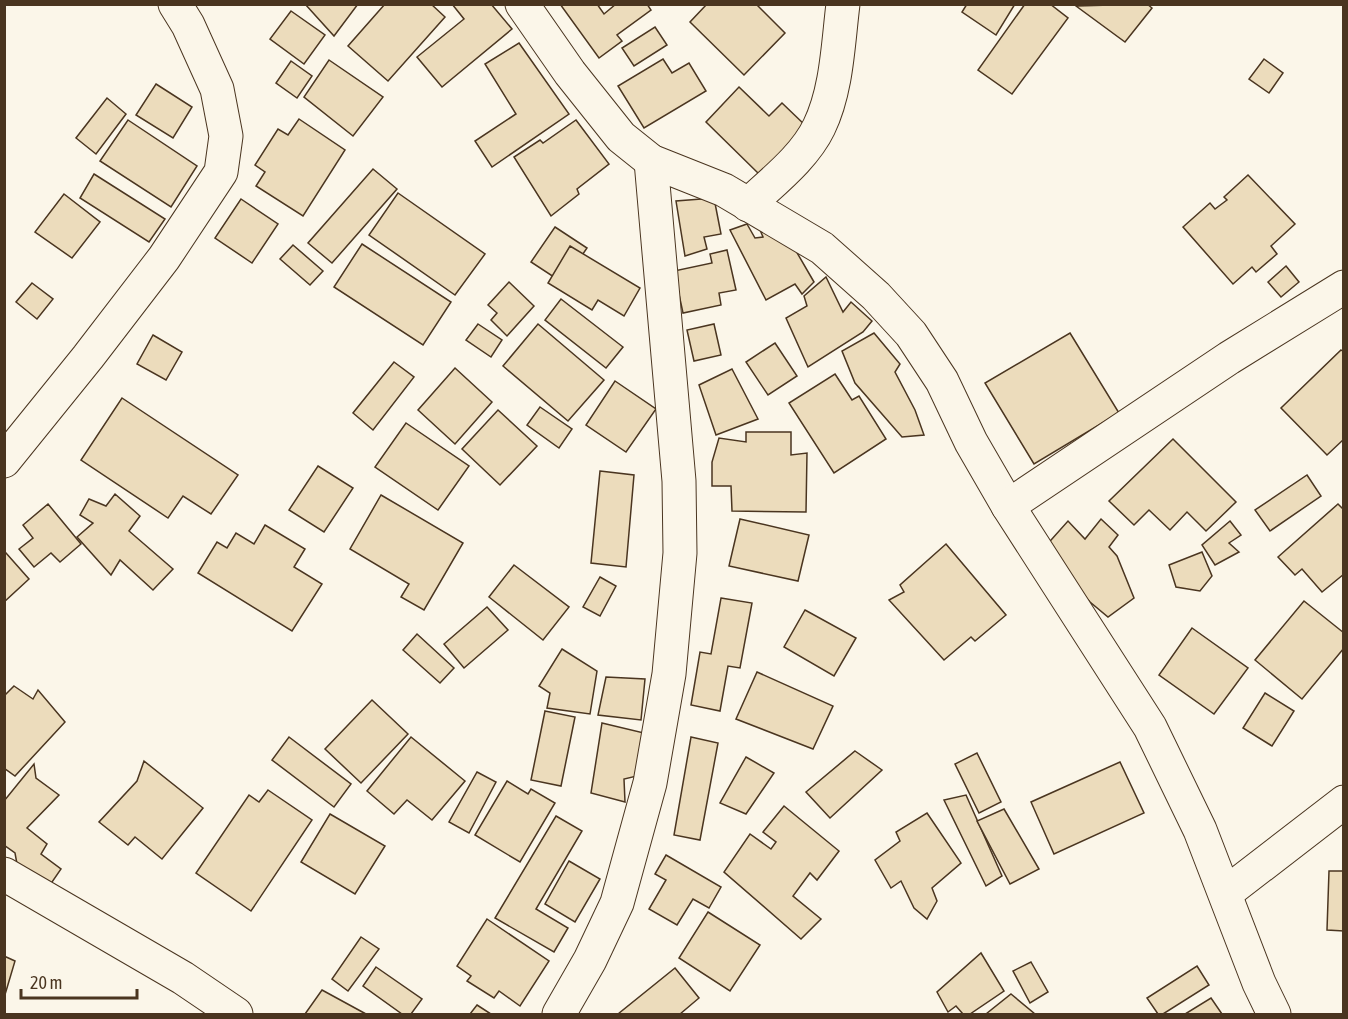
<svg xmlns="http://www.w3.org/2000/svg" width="1348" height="1019" font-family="'Asap Condensed',sans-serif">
	<rect width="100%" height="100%" fill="#fbf6e9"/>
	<g fill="#ecdcbc" stroke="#4a3520" stroke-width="1.5">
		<path d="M 305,4 L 358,4 L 334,36 Z"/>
		<path d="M 385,4 L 431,4 L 445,17 L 388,81 L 348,46 Z"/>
		<path d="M 452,4 L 491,4 L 512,29 L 442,87 L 417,57 L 464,19 Z"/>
		<path d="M 560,4 L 597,4 L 604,14 L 616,4 L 647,4 L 651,10 L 617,35 L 622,41 L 599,58 Z"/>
		<path d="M 707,4 L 756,4 L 785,33 L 744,75 L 690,22 Z"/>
		<path d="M 967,4 L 1015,4 L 996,35 L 962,12 Z"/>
		<path d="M 1025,4 L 1050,4 L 1068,18 L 1012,94 L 978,70 Z"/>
		<path d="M 1147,4 L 1152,8 L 1125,42 L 1076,6 Z"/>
		<path d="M 291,11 L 325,35 L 304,64 L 270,39 Z"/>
		<path d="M 655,27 L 667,45 L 634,66 L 622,48 Z"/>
		<path d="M 519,43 L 569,114 L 492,167 L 475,141 L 516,114 L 485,64 Z"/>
		<path d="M 663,59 L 672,73 L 689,63 L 706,91 L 644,128 L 618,86 Z"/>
		<path d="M 1264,59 L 1283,73 L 1269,93 L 1249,79 Z"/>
		<path d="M 329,60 L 383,97 L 353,136 L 304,97 Z"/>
		<path d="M 291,61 L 312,76 L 297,98 L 276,83 Z"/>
		<path d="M 156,84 L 192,107 L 173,138 L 136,115 Z"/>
		<path d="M 739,87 L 769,116 L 782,103 L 807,127 L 760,175 L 706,122 Z"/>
		<path d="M 107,98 L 126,114 L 96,154 L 76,138 Z"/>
		<path d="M 299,119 L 345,150 L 303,216 L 256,186 L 265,172 L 255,165 L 278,129 L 288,135 Z"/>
		<path d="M 128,120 L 197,166 L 171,207 L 100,161 Z"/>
		<path d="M 576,120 L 609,164 L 577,189 L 579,194 L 551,216 L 514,157 L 540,140 L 543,143 Z"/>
		<path d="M 373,169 L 397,189 L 332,263 L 308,243 Z"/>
		<path d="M 94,174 L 165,219 L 149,242 L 80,198 Z"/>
		<path d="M 1248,175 L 1295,224 L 1271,246 L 1277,254 L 1256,272 L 1252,267 L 1233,284 L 1183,227 L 1210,203 L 1215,209 L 1227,200 L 1224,197 Z"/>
		<path d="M 398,193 L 485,254 L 455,295 L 369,235 Z"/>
		<path d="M 64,194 L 100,222 L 72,258 L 35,232 Z"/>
		<path d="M 714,198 L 721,234 L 704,237 L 707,249 L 685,256 L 676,201 Z"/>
		<path d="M 241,199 L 278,224 L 252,263 L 215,238 Z"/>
		<path d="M 747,224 L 755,238 L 763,237 L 758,225 L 785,232 L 814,282 L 802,294 L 795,284 L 766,300 L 730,230 Z"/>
		<path d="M 555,227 L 587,248 L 563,283 L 531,262 Z"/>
		<path d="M 362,244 L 451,302 L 423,345 L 334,287 Z"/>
		<path d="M 293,245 L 323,271 L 310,285 L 280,259 Z"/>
		<path d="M 570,246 L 640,288 L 624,316 L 598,300 L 592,310 L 548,283 Z"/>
		<path d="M 727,250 L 736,290 L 719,293 L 721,305 L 683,313 L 674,271 L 712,263 L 710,254 Z"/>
		<path d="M 1286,266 L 1299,282 L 1281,297 L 1268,282 Z"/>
		<path d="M 826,277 L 843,312 L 851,302 L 872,321 L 863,332 L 808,367 L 786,318 L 807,306 L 804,296 Z"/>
		<path d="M 509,282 L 534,306 L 507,336 L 491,320 L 497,313 L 488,305 Z"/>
		<path d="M 32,283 L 53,299 L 37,319 L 16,302 Z"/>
		<path d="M 561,299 L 623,347 L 606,368 L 545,320 Z"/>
		<path d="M 478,324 L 502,340 L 491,357 L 466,340 Z"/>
		<path d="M 538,324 L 604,380 L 568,421 L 503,366 Z"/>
		<path d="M 714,324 L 721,355 L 694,361 L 687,330 Z"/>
		<path d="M 874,333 L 900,364 L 895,372 L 915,410 L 924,435 L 902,437 L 855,383 L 842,351 Z"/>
		<path d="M 1070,333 L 1119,413 L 1034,464 L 985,383 Z"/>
		<path d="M 153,335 L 182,352 L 166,380 L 137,364 Z"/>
		<path d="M 775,343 L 797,376 L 768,395 L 746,362 Z"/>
		<path d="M 1341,350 L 1344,352 L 1344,439 L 1327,455 L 1281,408 Z"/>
		<path d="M 394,362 L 414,377 L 373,430 L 353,413 Z"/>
		<path d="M 455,368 L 492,402 L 455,444 L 418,410 Z"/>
		<path d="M 732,369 L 758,419 L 716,435 L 699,385 Z"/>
		<path d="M 835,374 L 852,400 L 859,396 L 886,439 L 834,473 L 789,403 Z"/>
		<path d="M 615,381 L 656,409 L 626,452 L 586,425 Z"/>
		<path d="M 122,398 L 238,475 L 211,514 L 183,496 L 168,518 L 81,460 Z"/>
		<path d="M 540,407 L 572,429 L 559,448 L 527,425 Z"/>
		<path d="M 498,410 L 537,446 L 500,485 L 462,449 Z"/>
		<path d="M 406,423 L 469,466 L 438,510 L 375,467 Z"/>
		<path d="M 746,432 L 791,432 L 791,455 L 807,453 L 806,512 L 732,511 L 731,486 L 712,486 L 712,462 L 719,438 L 746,442 Z"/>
		<path d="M 1173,439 L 1236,502 L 1206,531 L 1187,512 L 1170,530 L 1149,510 L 1134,525 L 1109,501 Z"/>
		<path d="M 318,466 L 353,488 L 324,532 L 289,510 Z"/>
		<path d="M 600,471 L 634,475 L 626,567 L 591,563 Z"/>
		<path d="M 1307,475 L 1321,496 L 1270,531 L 1255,510 Z"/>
		<path d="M 115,494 L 140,516 L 129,531 L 173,569 L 153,590 L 120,560 L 111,575 L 77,537 L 93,523 L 80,515 L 89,499 L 106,506 Z"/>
		<path d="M 381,495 L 463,543 L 424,610 L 401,597 L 409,584 L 350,549 Z"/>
		<path d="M 48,504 L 81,544 L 60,562 L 51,553 L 34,567 L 19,549 L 33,538 L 23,525 Z"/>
		<path d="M 1338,504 L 1344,510 L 1344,574 L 1322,592 L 1302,569 L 1295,575 L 1278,557 Z"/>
		<path d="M 740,519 L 809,535 L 798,581 L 729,566 Z"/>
		<path d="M 1101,519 L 1118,535 L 1109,547 L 1117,556 L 1134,598 L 1108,617 L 1090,602 L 1043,549 L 1068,521 L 1085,539 Z"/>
		<path d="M 1230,521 L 1241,535 L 1229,543 L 1239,552 L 1215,565 L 1202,545 Z"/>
		<path d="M 265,525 L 305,549 L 294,567 L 322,584 L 292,631 L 198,573 L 217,542 L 227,548 L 236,533 L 254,544 Z"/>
		<path d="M 946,544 L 1006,615 L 975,641 L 971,637 L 944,660 L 889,600 L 904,592 L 900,585 Z"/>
		<path d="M 1202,552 L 1212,576 L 1200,591 L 1176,587 L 1169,565 Z"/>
		<path d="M 6,553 L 29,579 L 4,602 L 4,555 Z"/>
		<path d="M 514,565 L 569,607 L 543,640 L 489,597 Z"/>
		<path d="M 600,577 L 616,586 L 600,616 L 583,607 Z"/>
		<path d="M 721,598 L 752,603 L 740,668 L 728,666 L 720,711 L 691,705 L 700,652 L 711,654 Z"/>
		<path d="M 1304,601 L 1344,633 L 1344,648 L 1302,699 L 1255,660 Z"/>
		<path d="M 487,607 L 508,630 L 464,668 L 444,644 Z"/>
		<path d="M 805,610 L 856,638 L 834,676 L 784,647 Z"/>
		<path d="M 1192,628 L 1248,668 L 1214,714 L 1159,675 Z"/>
		<path d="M 417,634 L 454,668 L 440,683 L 403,650 Z"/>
		<path d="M 562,649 L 597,671 L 590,714 L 547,708 L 550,693 L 539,686 Z"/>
		<path d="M 757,672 L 833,706 L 813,749 L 736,719 Z"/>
		<path d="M 606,677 L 645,679 L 641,720 L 598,715 Z"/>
		<path d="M 14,686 L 33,699 L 38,690 L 65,722 L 15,776 L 4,768 L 4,696 Z"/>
		<path d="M 1265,693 L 1294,711 L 1272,746 L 1243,728 Z"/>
		<path d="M 372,700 L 408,734 L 361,783 L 325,749 Z"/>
		<path d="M 545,711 L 575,717 L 561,786 L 531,780 Z"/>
		<path d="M 602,723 L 644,733 L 637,776 L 624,779 L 625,802 L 591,793 Z"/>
		<path d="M 289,737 L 351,784 L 334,807 L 272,760 Z"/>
		<path d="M 411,737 L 465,781 L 432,820 L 407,800 L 394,814 L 367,791 Z"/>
		<path d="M 691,737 L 718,743 L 700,840 L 674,835 Z"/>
		<path d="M 855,751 L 882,770 L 830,818 L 806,792 Z"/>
		<path d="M 977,753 L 1001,802 L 979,813 L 955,764 Z"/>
		<path d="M 746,757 L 774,773 L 746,814 L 720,803 Z"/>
		<path d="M 144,761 L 203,808 L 162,859 L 135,837 L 128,845 L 99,822 L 137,781 Z"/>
		<path d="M 1120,762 L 1144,813 L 1054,854 L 1031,802 Z"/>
		<path d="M 34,764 L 36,778 L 59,795 L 27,828 L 47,844 L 41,854 L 61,869 L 50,885 L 17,864 L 15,853 L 4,845 L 4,801 Z"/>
		<path d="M 477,772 L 496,782 L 469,833 L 449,822 Z"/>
		<path d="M 507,781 L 528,794 L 531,789 L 555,803 L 520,862 L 475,835 Z"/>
		<path d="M 268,790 L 312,820 L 251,911 L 196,873 L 249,795 L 259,802 Z"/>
		<path d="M 966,795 L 1002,876 L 986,886 L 944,800 Z"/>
		<path d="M 784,806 L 839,851 L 817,880 L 810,873 L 793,896 L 821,919 L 801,939 L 724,872 L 750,834 L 771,849 L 776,842 L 763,832 Z"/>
		<path d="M 1004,809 L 1039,869 L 1010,884 L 977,821 Z"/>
		<path d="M 927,813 L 961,863 L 932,888 L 937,901 L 927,919 L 914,908 L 901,881 L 891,888 L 875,860 L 900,841 L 896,832 Z"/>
		<path d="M 330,814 L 385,846 L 355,894 L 301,862 Z"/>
		<path d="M 556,816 L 582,831 L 536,909 L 568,928 L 554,952 L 495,918 Z"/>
		<path d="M 666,855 L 721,887 L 709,908 L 693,899 L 677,925 L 649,909 L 666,880 L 655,874 Z"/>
		<path d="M 569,861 L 600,879 L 575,922 L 545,904 Z"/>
		<path d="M 1329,871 L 1344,871 L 1344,931 L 1327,930 Z"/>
		<path d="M 708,912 L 760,945 L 730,991 L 679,958 Z"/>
		<path d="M 487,919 L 549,961 L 520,1006 L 499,991 L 494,998 L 467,981 L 471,976 L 457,966 Z"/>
		<path d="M 361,937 L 379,949 L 348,991 L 332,979 Z"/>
		<path d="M 981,953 L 1004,991 L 970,1014 L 963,1014 L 956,1006 L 948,1012 L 937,992 Z"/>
		<path d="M 4,956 L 15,961 L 4,998 Z"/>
		<path d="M 1031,962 L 1048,992 L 1030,1003 L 1013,971 Z"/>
		<path d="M 1197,966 L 1209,985 L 1163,1014 L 1158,1014 L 1147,998 Z"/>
		<path d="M 376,967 L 422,999 L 411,1014 L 402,1014 L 363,986 Z"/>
		<path d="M 675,968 L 699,998 L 680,1014 L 618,1014 Z"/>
		<path d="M 322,990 L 366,1014 L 305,1014 Z"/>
		<path d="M 1011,994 L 1035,1014 L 986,1014 Z"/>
		<path d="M 1211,998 L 1222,1014 L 1185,1014 Z"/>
		<path d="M 477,1005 L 491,1014 L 470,1014 Z"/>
	</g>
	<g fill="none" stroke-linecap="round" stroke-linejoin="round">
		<defs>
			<g id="street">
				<path d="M 522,4 L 570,73 L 621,137 L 651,161 L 724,190 L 822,248 L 876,296 L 911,334 L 942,381 L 971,442 L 1008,506 L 1150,727 L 1200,830 L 1259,983 L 1274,1014"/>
				<path d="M 748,205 C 772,182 804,158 819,127 C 837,90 838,44 843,4"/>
				<path d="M 4,461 L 88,357 L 164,258 L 221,172 L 226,136 L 217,89 L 188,25 L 175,4"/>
				<path d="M 1008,506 L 1229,358 L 1344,287"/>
				<path d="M 4,874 L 183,978 L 236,1014"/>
				<path d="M 1226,893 L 1344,802"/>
				<path d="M 559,1014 L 590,960 L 617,903 L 650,783 L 669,674 L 680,553 L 679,481 L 651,161"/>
			</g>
		</defs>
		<use href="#street" stroke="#4a3520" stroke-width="35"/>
		<use href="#street" stroke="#fbf6e9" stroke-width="33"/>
	</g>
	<rect width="1348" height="1019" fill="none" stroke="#4a3520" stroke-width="12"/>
	<path d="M21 989v9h116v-9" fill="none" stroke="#4a3520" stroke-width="3"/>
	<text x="30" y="989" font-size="18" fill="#4a3520" stroke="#fbf6e9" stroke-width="4.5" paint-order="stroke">20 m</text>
</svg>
